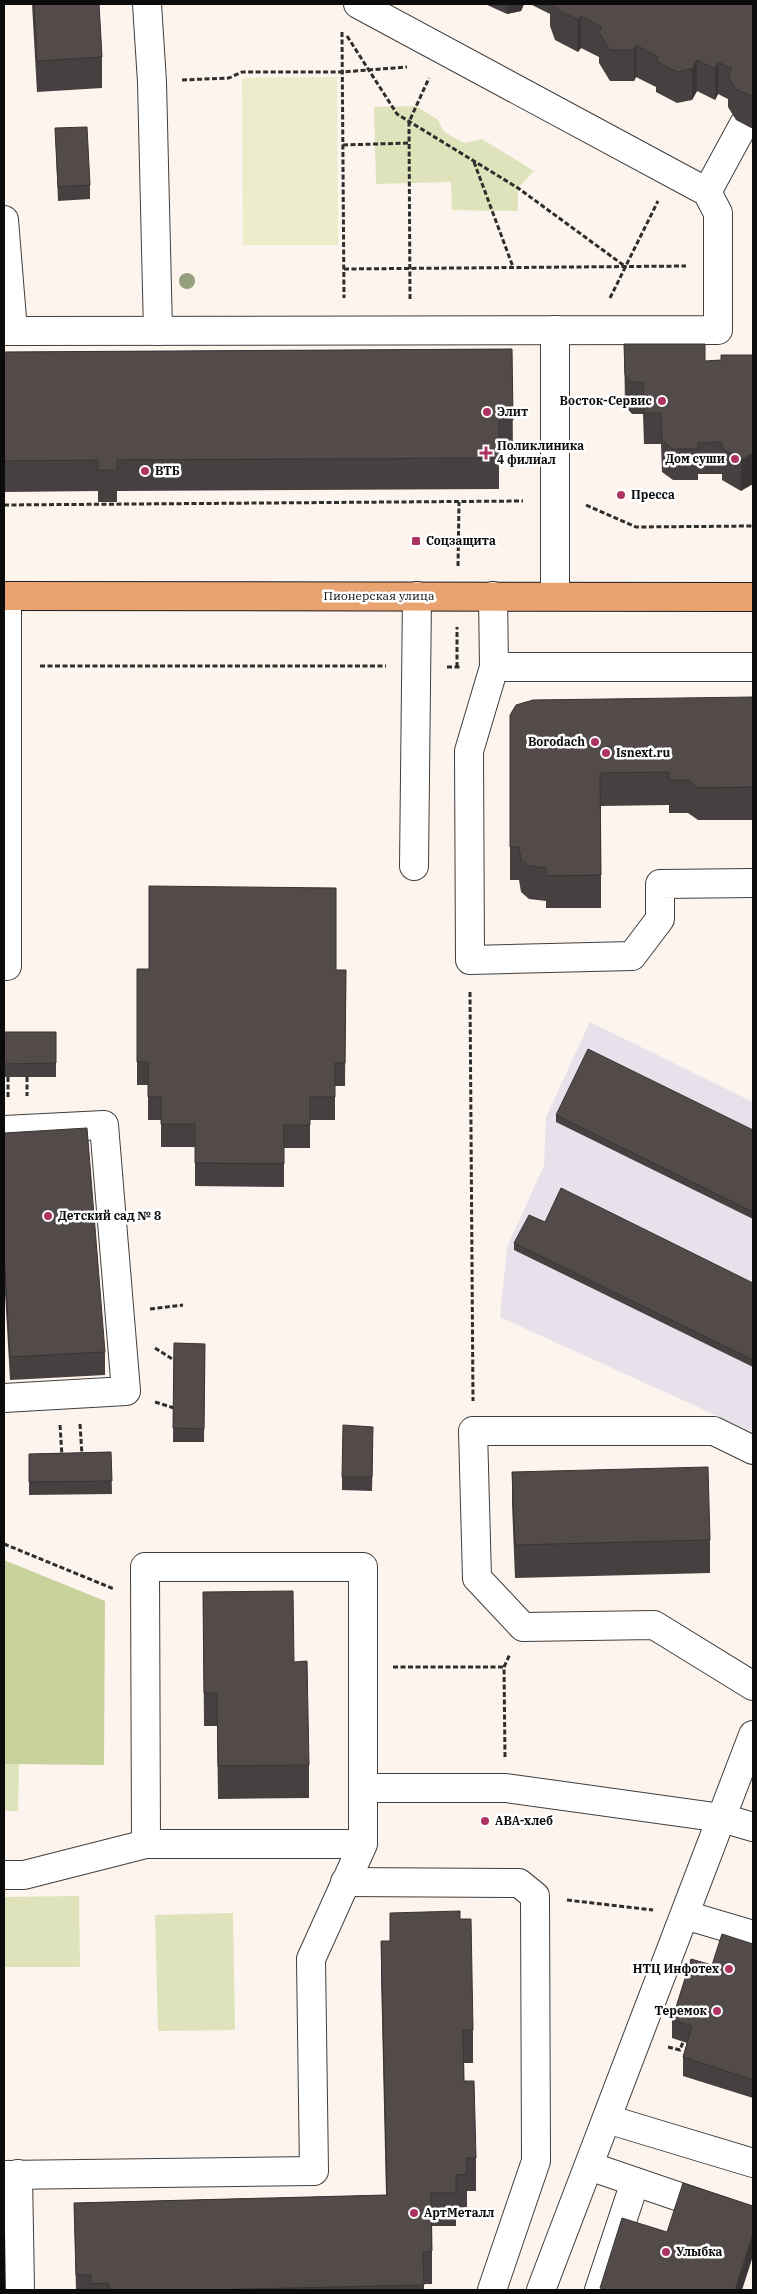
<svg xmlns="http://www.w3.org/2000/svg" width="757" height="2294" font-family="'IBM Plex Serif',serif">
	<rect width="100%" height="100%" fill="#fdf4ed"/>
	<path fill="#e6e1ea" d="M 590,1022 L 753,1102 L 753,1432 L 500,1317 L 507,1247 L 544,1166 L 546,1117 Z"/>
	<g fill="#dee3bb">
		<path d="M 416,106 L 438,120 L 444,132 L 464,143 L 482,139 L 534,171 L 518,188 L 518,211 L 452,210 L 451,182 L 376,184 L 374,107 Z"/>
		<path d="M 4,1764 L 19,1764 L 18,1811 L 4,1811 Z"/>
		<path d="M 79,1896 L 80,1967 L 4,1967 L 4,1897 Z"/>
		<path d="M 233,1913 L 235,2030 L 158,2031 L 155,1915 Z"/>
	</g>
	<path fill="#c7d29c" d="M 4,1560 L 105,1601 L 104,1765 L 4,1764 Z"/>
	<path fill="#ececcb" d="M 337,77 L 338,245 L 243,245 L 242,78 Z"/>
	<g fill="none" stroke-linecap="round" stroke-linejoin="round">
		<defs>
			<g id="minor">
				<path d="M 147,4 L 152,82 L 158,331"/>
				<path d="M 707,192 L 744,124"/>
				<path d="M 4,220 L 13,331"/>
				<path d="M 4,331 L 718,330 L 718,213 L 707,192 L 358,4"/>
				<path d="M 493,596 L 494,667 L 469,751 L 470,960 L 632,956 L 660,919 L 660,884 L 753,883"/>
				<path d="M 555,596 L 555,330"/>
				<path d="M 494,667 L 753,667"/>
				<path d="M 414,866 L 417,596"/>
				<path d="M 4,966 L 7,966 L 7,596"/>
				<path d="M 4,1130 L 104,1125 L 126,1391 L 4,1398"/>
				<path d="M 753,1450 L 714,1431 L 473,1431 L 477,1578 L 523,1627 L 654,1625 L 753,1686"/>
				<path d="M 363,1788 L 506,1788 L 722,1818 L 753,1827"/>
				<path d="M 4,1875 L 24,1875 L 146,1844"/>
				<path d="M 345,1882 L 519,1883 L 535,1896 L 536,2161 L 492,2290"/>
				<path d="M 685,1915 L 753,1935"/>
				<path d="M 607,2119 L 753,2163"/>
				<path d="M 589,2166 L 753,2222"/>
				<path d="M 18,2174 L 20,2290"/>
				<path d="M 4,2175 L 314,2171 L 311,1959 L 363,1844 L 363,1567 L 145,1567 L 146,1844 L 363,1844"/>
				<path d="M 541,2290 L 753,1735"/>
				<path d="M 599,2290 L 635,2182"/>
			</g>
			<path id="major" d="M 4,596 L 753,597"/>
		</defs>
		<use href="#minor" stroke="#3f3f3f" stroke-width="30"/>
		<use href="#major" stroke="#1d1d1d" stroke-width="30"/>
		<g stroke="#2e2e2e" stroke-width="3" stroke-dasharray="5 2.5" stroke-linecap="butt">
			<path d="M 342,32 L 344,298"/>
			<path d="M 347,36 L 397,114 L 518,188 L 626,267"/>
			<path d="M 182,80 L 229,78 L 242,72 L 342,72 L 407,67"/>
			<path d="M 343,145 L 409,143"/>
			<path d="M 474,162 L 513,267"/>
			<path d="M 344,269 L 686,266"/>
			<path d="M 610,298 L 658,201"/>
			<path d="M 410,299 L 409,122 L 429,78"/>
			<path d="M 4,505 L 523,501"/>
			<path d="M 586,505 L 636,527 L 753,526"/>
			<path d="M 458,566 L 459,502"/>
			<path d="M 40,666 L 386,666"/>
			<path d="M 447,667 L 461,667"/>
			<path d="M 457,667 L 457,627"/>
			<path d="M 470,992 L 473,1401"/>
			<path d="M 8,1077 L 8,1099"/>
			<path d="M 27,1077 L 27,1096"/>
			<path d="M 150,1309 L 183,1305"/>
			<path d="M 155,1348 L 174,1360"/>
			<path d="M 155,1402 L 174,1408"/>
			<path d="M 80,1424 L 82,1455"/>
			<path d="M 60,1425 L 62,1456"/>
			<path d="M 4,1544 L 114,1589"/>
			<path d="M 393,1667 L 504,1667"/>
			<path d="M 505,1757 L 504,1667 L 510,1654"/>
			<path d="M 567,1900 L 653,1910"/>
			<path d="M 668,2047 L 680,2050 L 683,2042"/>
		</g>
		<use href="#minor" stroke="#fff" stroke-width="28"/>
		<use href="#major" stroke="#e9a371" stroke-width="28"/>
	</g>
	<circle fill="#97a07e" cx="187" cy="281" r="8"/>
	<g fill="#474040">
		<path d="M 32,4 L 99,4 L 102,57 L 102,88 L 37,92 Z"/>
		<path d="M 485,4 L 524,4 L 521,11 L 507,14 Z"/>
		<path d="M 530,4 L 753,4 L 753,128 L 751,128 L 736,120 L 728,107 L 728,99 L 718,94 L 715,100 L 697,91 L 692,100 L 677,103 L 656,92 L 656,87 L 636,77 L 634,81 L 610,81 L 599,63 L 599,57 L 581,48 L 578,52 L 555,40 L 550,26 L 550,14 Z"/>
		<path d="M 55,128 L 90,185 L 90,199 L 58,201 Z"/>
		<path d="M 624,344 L 705,361 L 721,360 L 753,355 L 741,491 L 722,480 L 722,474 L 698,474 L 698,480 L 673,480 L 662,472 L 661,444 L 644,444 L 643,414 L 632,414 L 625,406 Z"/>
		<path d="M 512,349 L 513,451 L 499,451 L 499,489 L 117,491 L 117,502 L 98,502 L 98,491 L 4,492 L 4,352 Z"/>
		<path d="M 753,697 L 753,820 L 698,820 L 688,813 L 669,813 L 669,805 L 601,806 L 601,908 L 546,908 L 546,901 L 529,899 L 521,892 L 519,880 L 510,880 L 510,715 Z"/>
		<path d="M 137,969 L 346,970 L 345,1086 L 335,1086 L 335,1120 L 310,1120 L 310,1148 L 284,1148 L 284,1187 L 195,1186 L 195,1147 L 161,1147 L 161,1120 L 148,1120 L 148,1085 L 137,1085 Z"/>
		<rect x="4" y="1032" width="52" height="45"/>
		<path d="M 556,1115 L 753,1130 L 753,1219 L 556,1122 Z"/>
		<path d="M 4,1133 L 105,1352 L 105,1375 L 10,1380 L 4,1275 Z"/>
		<path d="M 545,1222 L 753,1283 L 753,1367 L 514,1250 L 514,1243 Z"/>
		<path d="M 174,1343 L 205,1344 L 204,1442 L 173,1442 Z"/>
		<path d="M 373,1440 L 372,1491 L 342,1490 L 342,1477 Z"/>
		<path d="M 111,1452 L 112,1494 L 29,1495 L 29,1454 Z"/>
		<path d="M 512,1472 L 710,1540 L 710,1573 L 515,1578 L 512,1504 Z"/>
		<path d="M 203,1592 L 294,1662 L 309,1765 L 309,1798 L 218,1799 L 217,1726 L 204,1726 Z"/>
		<path d="M 390,1913 L 460,1919 L 473,2030 L 473,2063 L 464,2063 L 464,2081 L 476,2158 L 476,2191 L 467,2191 L 467,2207 L 456,2208 L 456,2226 L 432,2226 L 432,2284 L 424,2284 L 424,2290 L 76,2290 L 74,2203 L 386,2195 L 381,1974 L 381,1941 L 390,1941 Z"/>
		<path d="M 753,1944 L 753,2098 L 683,2076 L 683,2057 L 687,2043 L 672,2038 L 672,2020 L 712,1965 Z"/>
	</g>
	<g fill="#3a3434">
		<path d="M 507,4 L 524,4 L 521,11 L 507,14 Z"/>
		<path d="M 581,16 L 581,48 L 578,52 L 578,20 Z"/>
		<path d="M 636,45 L 636,77 L 634,81 L 634,50 Z"/>
		<path d="M 697,60 L 697,91 L 692,100 L 692,69 Z"/>
		<path d="M 718,62 L 718,94 L 715,100 L 715,69 Z"/>
		<path d="M 753,453 L 753,484 L 741,491 L 741,460 Z"/>
		<path d="M 753,2233 L 753,2256 L 742,2290 L 735,2290 Z"/>
	</g>
	<g fill="#534a4a" stroke="#3a3434">
		<path d="M 34,4 L 99,4 L 102,57 L 37,61 Z"/>
		<path d="M 553,4 L 753,4 L 753,96 L 751,96 L 736,89 L 728,76 L 732,69 L 718,62 L 715,69 L 697,60 L 692,69 L 677,72 L 656,61 L 658,57 L 636,45 L 634,50 L 610,50 L 599,32 L 602,27 L 581,16 L 578,20 L 555,8 Z"/>
		<path d="M 87,127 L 90,185 L 58,187 L 55,128 Z"/>
		<path d="M 624,344 L 705,344 L 705,361 L 721,360 L 721,355 L 753,355 L 753,453 L 741,460 L 722,448 L 722,442 L 698,443 L 698,449 L 673,449 L 662,440 L 661,413 L 644,413 L 643,382 L 632,382 L 625,375 Z"/>
		<path d="M 512,349 L 513,420 L 499,420 L 499,458 L 117,460 L 117,470 L 98,470 L 98,460 L 4,461 L 4,352 Z"/>
		<path d="M 753,697 L 753,787 L 698,788 L 688,780 L 669,780 L 669,772 L 600,773 L 601,875 L 546,876 L 546,868 L 529,866 L 521,860 L 519,847 L 510,847 L 510,715 L 516,705 L 533,700 Z"/>
		<path d="M 149,886 L 336,888 L 336,970 L 346,970 L 345,1063 L 335,1063 L 335,1097 L 310,1097 L 310,1125 L 284,1125 L 284,1164 L 195,1163 L 195,1124 L 161,1124 L 161,1097 L 148,1097 L 148,1062 L 137,1062 L 137,969 L 149,969 Z"/>
		<path d="M 4,1032 L 56,1032 L 56,1063 L 4,1064 Z"/>
		<path d="M 588,1049 L 753,1130 L 753,1212 L 556,1115 Z"/>
		<path d="M 87,1128 L 105,1352 L 10,1357 L 4,1252 L 4,1133 Z"/>
		<path d="M 561,1188 L 753,1283 L 753,1360 L 514,1243 L 529,1215 L 545,1222 Z"/>
		<path d="M 174,1343 L 205,1344 L 204,1429 L 173,1428 Z"/>
		<path d="M 343,1425 L 373,1427 L 372,1477 L 342,1477 Z"/>
		<path d="M 111,1452 L 112,1481 L 29,1482 L 29,1454 Z"/>
		<path d="M 708,1467 L 710,1540 L 515,1545 L 512,1472 Z"/>
		<path d="M 293,1591 L 294,1662 L 307,1661 L 309,1765 L 218,1766 L 217,1693 L 204,1693 L 203,1592 Z"/>
		<path d="M 460,1911 L 460,1919 L 471,1919 L 473,2030 L 463,2030 L 464,2081 L 474,2081 L 476,2158 L 466,2158 L 467,2174 L 456,2175 L 456,2193 L 431,2193 L 432,2251 L 423,2252 L 424,2285 L 204,2290 L 109,2290 L 109,2283 L 91,2284 L 91,2275 L 76,2275 L 74,2203 L 387,2195 L 381,1941 L 390,1941 L 390,1913 Z"/>
		<path d="M 722,1934 L 753,1944 L 753,2080 L 683,2057 L 692,2026 L 672,2020 L 691,1959 L 712,1965 Z"/>
		<path d="M 683,2183 L 753,2206 L 753,2233 L 735,2290 L 607,2290 L 600,2288 L 622,2218 L 667,2232 Z"/>
	</g>
	<g fill="#ac3463" stroke="#fff" stroke-width="2">
		<circle cx="662" cy="401" r="5"/>
		<circle cx="487" cy="412" r="5"/>
		<path d="M483.5 445.5h5v5h5v5h-5v5h-5v-5h-5v-5h5z"/>
		<circle cx="735" cy="459" r="5"/>
		<circle cx="145" cy="471" r="5"/>
		<circle cx="621" cy="495" r="5"/>
		<rect x="411" y="536" width="10" height="10" rx="2.5"/>
		<circle cx="595" cy="742" r="5"/>
		<circle cx="606" cy="753" r="5"/>
		<circle cx="48" cy="1216" r="5"/>
		<circle cx="485" cy="1821" r="5"/>
		<circle cx="729" cy="1969" r="5"/>
		<circle cx="717" cy="2011" r="5"/>
		<circle cx="414" cy="2213" r="5"/>
		<circle cx="666" cy="2252" r="5"/>
	</g>
	<g text-anchor="middle" stroke-width="5" stroke-linejoin="round" paint-order="stroke">
		<g font-size="12" font-weight="bold" fill="#0c0c0c" stroke="#fff" text-anchor="start">
			<text x="652" y="405" text-anchor="end">Восток-Сервис</text>
			<text x="497" y="416">Элит</text>
			<text x="497" y="450">Поликлиника<tspan x="497" dy="14">4 филиал</tspan></text>
			<text x="725" y="463" text-anchor="end">Дом суши</text>
			<text x="155" y="475">ВТБ</text>
			<text x="631" y="499">Пресса</text>
			<text x="426" y="545">Соцзащита</text>
			<text x="585" y="746" text-anchor="end">Borodach</text>
			<text x="616" y="757">Isnext.ru</text>
			<text x="58" y="1220">Детский сад № 8</text>
			<text x="495" y="1825">АВА-хлеб</text>
			<text x="719" y="1973" text-anchor="end">НТЦ Инфотех</text>
			<text x="707" y="2015" text-anchor="end">Теремок</text>
			<text x="424" y="2217">АртМеталл</text>
			<text x="676" y="2256">Улыбка</text>
		</g>
		<g font-size="12" fill="#0c0c0c" stroke="#fff">
			<text x="379" y="600">Пионерская улица</text>
		</g>
	</g>
	<rect width="757" height="2294" fill="none" stroke="#0c0c0c" stroke-width="10"/>
</svg>
